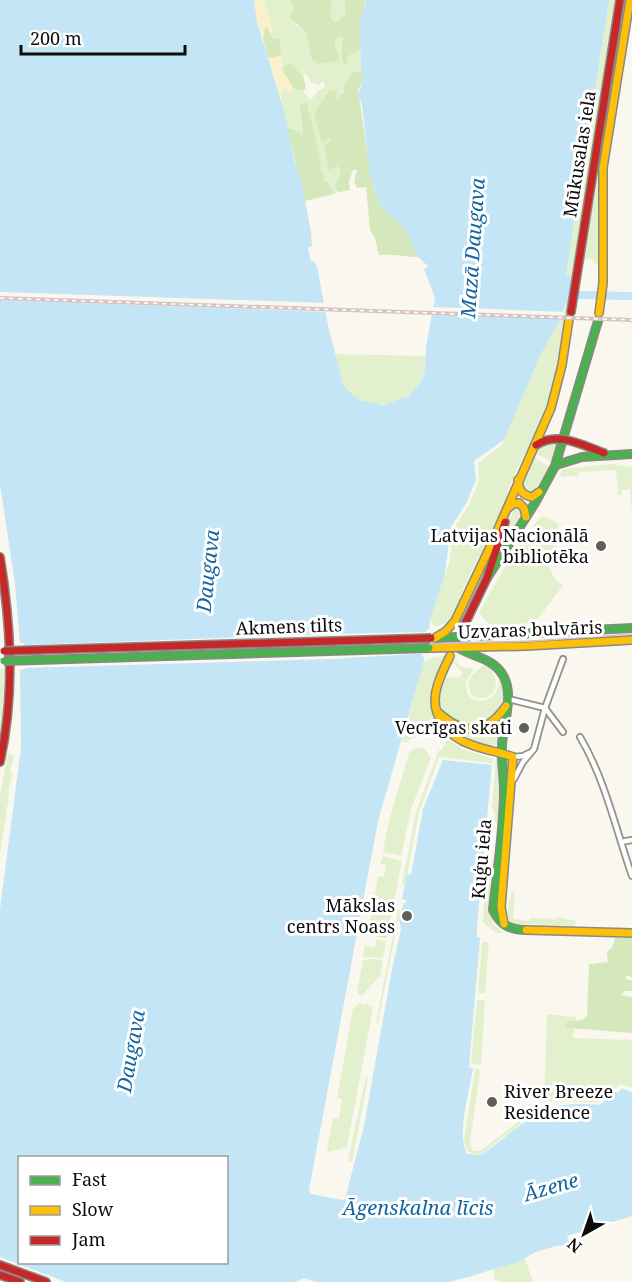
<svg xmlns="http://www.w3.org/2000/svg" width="632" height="1282" font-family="'Noto Serif',serif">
	<rect width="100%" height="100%" fill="#faf7ee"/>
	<g fill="#e3f0cd">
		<path d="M 263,0 L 290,0 L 294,6 L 296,25 L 306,32 L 311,58 L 318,64 L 338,53 L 334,44 L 336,37 L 343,36 L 341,51 L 347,57 L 361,49 L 363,72 L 354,71 C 345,91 343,97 321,103 L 319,108 L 322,141 L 331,137 L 330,142 L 324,148 L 328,168 L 337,166 L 341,172 L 335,186 L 339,192 L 334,194 L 329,183 L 324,181 L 320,169 L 307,103 L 300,105 C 298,116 304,124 302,136 L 295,130 L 287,128 C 285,113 280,104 281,88 L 284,87 L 289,92 L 293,88 L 303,91 L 311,100 L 319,90 L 325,88 L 324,81 L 318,85 L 311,82 L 305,72 L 303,76 L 289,62 L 282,69 L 280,38 L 273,39 L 269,31 L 272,33 Z"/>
		<path d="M 332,0 L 344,0 L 346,14 L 335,24 L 330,17 Z"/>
		<path d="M 604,0 L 617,0 L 566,322 L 554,383 L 537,434 L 522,458 L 508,490 L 505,504 L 482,558 L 478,557 L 449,621 L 439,626 L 434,626 L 430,620 L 445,574 L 451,527 L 474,461 L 504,440 L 540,356 L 564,310 L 570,276 L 566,274 L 602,44 Z"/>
		<path d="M 624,0 L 627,0 L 608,112 L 605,112 Z"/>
		<path d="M 603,127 L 606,127 L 601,165 L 600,264 L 594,263 L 593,260 L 590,258 L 585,260 L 584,264 L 582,263 Z"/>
		<path d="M 334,354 L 425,356 C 424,365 425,375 420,383 C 405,409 359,413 343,385 C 338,376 336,364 334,354 Z"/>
		<path d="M 554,441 L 559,443 L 551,463 L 545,458 L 535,453 L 543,443 Z"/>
		<path d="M 534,457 L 549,467 L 534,491 L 530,494 L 523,490 L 521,486 Z"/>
		<path d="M 612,464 L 632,467 L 632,514 L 630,489 L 622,490 L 622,495 L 618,495 L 616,470 L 579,472 L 579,475 L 561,477 L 560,474 L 563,469 Z"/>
		<path d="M 515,507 L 521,508 L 522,512 L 498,555 L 504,533 Z"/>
		<path d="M 542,516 L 558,523 L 559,536 L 552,538 L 533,526 Z"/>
		<path d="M 530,531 L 557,546 L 560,555 L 551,561 L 541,554 Z"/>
		<path d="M 525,532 L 538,555 L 547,563 L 555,579 L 563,585 L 535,623 L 501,625 L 488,624 L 479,612 Z"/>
		<path d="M 447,656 L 430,698 L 435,723 L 428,731 L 408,740 L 407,743 L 402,741 L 423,663 L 427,660 L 432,659 L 433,657 Z"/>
		<path d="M 453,658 L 461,667 L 474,669 C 471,674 465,679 466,686 C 466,710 505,704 498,674 C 524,707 474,749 445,713 C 437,702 439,689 444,677 L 456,678 L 462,675 L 462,672 L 454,663 L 448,667 Z"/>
		<path d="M 485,664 C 507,680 492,709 471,694 L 468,683 L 471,676 Z"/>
		<path d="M 4,668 L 3,730 L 0,732 L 0,669 Z"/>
		<path d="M 501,723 L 502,725 L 499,742 L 494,746 L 474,742 L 455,731 C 472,737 486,734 501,723 Z"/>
		<path d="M 447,739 L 463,749 L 493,759 L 492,763 L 439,757 L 419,813 L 405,885 L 402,884 L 416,812 L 439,750 L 442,750 Z"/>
		<path d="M 416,748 L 425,749 L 431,758 L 411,809 L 401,856 L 384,852 L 383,850 L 389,821 L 409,753 Z"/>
		<path d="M 8,754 L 14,755 L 10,772 L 12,773 L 11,783 L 9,783 L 8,806 L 6,807 L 6,820 L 4,820 L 5,823 L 0,854 L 0,795 Z"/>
		<path d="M 496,756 C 506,768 500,807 498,822 L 495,822 L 495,814 L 492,807 Z"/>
		<path d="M 383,856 L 402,861 L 389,926 L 382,927 L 376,920 L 370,923 L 378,876 L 384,877 L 386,865 L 380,864 Z"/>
		<path d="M 485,880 L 489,880 C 493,894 486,911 494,924 C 497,928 502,931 504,933 L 496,933 L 483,922 Z"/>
		<path d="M 511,892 L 515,892 L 513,919 L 529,921 L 530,918 L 555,919 L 556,917 L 576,921 L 575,926 L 513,924 L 507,918 Z"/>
		<path d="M 398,910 L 400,910 L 378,1023 L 376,1023 Z"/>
		<path d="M 376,939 L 386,941 L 383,958 L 363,957 L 365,945 L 375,947 Z"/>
		<path d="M 482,942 L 489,942 L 485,993 L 478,993 Z"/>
		<path d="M 373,959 L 383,960 L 380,976 L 361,996 L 357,992 L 363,960 Z"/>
		<path d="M 477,1000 L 485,1000 L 481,1065 L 471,1064 Z"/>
		<path d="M 360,1003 L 364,1005 L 368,1004 L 373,1008 L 347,1147 L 329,1152 L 327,1149 L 333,1118 L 339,1119 L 342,1099 L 337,1098 L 353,1009 Z"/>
		<path d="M 547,1014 L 576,1017 L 573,1038 L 632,1040 L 632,1088 L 620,1084 L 600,1102 L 544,1101 Z"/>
		<path d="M 475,1069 L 479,1069 L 480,1072 L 470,1142 L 473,1151 L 480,1151 L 534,1110 L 536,1112 L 481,1154 L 473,1154 L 467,1151 L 464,1140 Z"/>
		<path d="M 366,1077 L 368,1078 L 352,1162 L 348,1160 Z"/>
		<path d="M 525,1259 L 533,1282 L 501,1282 L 494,1280 L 494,1268 L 467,1278 L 468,1270 L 506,1265 Z"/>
	</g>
	<g fill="#d4e8bb">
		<path d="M 290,0 L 332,0 L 330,17 L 335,23 L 346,14 L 344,0 L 365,0 L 363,19 L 360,23 L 361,49 L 347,57 L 347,62 L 344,65 L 341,51 L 343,37 L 337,37 L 334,44 L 338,53 L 339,61 L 318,64 L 311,58 L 306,32 L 290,18 L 294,6 Z"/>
		<path d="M 267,26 L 273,39 L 280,38 L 281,56 L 268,58 L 263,39 L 264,29 Z"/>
		<path d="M 289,62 L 303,76 L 306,88 L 303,91 L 293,88 L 282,69 Z"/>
		<path d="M 354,71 L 363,72 C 365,79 362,83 358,90 L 372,182 L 380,205 L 406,230 L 418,257 C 405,257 392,253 379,255 L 375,238 L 370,230 L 366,187 L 357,188 L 354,182 L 357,170 L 353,170 L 349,181 L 350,190 L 339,192 L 335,186 L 341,171 L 337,166 L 330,170 L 328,168 L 324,147 L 330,142 L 331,138 L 322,142 L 314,113 L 330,90 L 337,90 L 336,98 L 344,92 L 345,83 Z"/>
		<path d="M 307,103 L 321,163 L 320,169 L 324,174 L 324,181 L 329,183 L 334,194 L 305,201 L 287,128 L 295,130 L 302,135 C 304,124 299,116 300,104 Z"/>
		<path d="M 376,920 L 378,921 L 381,927 L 386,925 L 389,926 L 387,938 L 367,935 L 370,923 Z"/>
		<path d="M 615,938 L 632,938 L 632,978 L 627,975 L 625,977 L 628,980 L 632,980 L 632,991 L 625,991 L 621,995 L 632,997 L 632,1033 L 568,1028 L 565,1025 L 568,1021 L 582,1020 L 587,1016 L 589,964 L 608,962 L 607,952 L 612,948 Z"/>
	</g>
	<g fill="#fbf0ce">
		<path d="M 254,0 L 263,0 L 270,17 L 273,33 L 267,27 L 264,29 L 263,39 L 257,22 Z"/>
		<path d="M 281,56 L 282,69 L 293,88 L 289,93 L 284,87 L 282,88 L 280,98 L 268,58 Z"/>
	</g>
	<path fill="#c3e5f5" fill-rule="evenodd" d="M 0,0 L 254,0 L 257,22 L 286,118 L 295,164 L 301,180 L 311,232 L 312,246 L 308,248 L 311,261 L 314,261 L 317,267 L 328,325 L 343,385 L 355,397 L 362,401 L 383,405 L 409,396 L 419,385 L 424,375 L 426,346 L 435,298 L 424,269 L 428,266 L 418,257 L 406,230 L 380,205 L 370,175 L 362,105 L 358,95 L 364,77 L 361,68 L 360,23 L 366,0 L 609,0 L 566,274 L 569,275 L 577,291 L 632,292 L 632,300 L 577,299 L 565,305 L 560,319 L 540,356 L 504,440 L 475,461 L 476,480 L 466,504 L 451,527 L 445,574 L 430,620 L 429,629 L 427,631 L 424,661 L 378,821 L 309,1190 L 311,1194 L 342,1200 L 345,1199 L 364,1126 L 392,969 L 401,930 L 399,918 L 404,903 L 406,903 L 407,901 L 402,899 L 407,874 L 411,875 L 423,809 L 443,760 L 492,765 L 477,925 L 477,937 L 480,938 L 469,1067 L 473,1068 C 470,1091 456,1133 467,1154 L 481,1155 C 500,1142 516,1127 535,1115 C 553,1103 579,1103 600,1105 L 615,1091 L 618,1093 L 622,1088 L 632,1092 L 632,1216 L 567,1236 L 570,1245 L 556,1246 L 536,1252 L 518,1262 L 450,1282 L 316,1282 L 304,1278 L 295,1282 L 0,1282 L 0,909 L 21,748 L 20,670 L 25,669 L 24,644 L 20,643 L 15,584 L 0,484 ZM 20,1158 L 226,1158 L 226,1262 L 20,1262 Z"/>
	<g fill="#faf7ee">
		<path d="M 0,292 L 327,303 L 330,312 L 0,300 Z"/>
		<path d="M 430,307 L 493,309 L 564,312 L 563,319 L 428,315 Z"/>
		<path d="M 504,440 L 502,445 L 478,463 L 479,481 L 469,505 L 454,528 L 449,564 L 445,574 L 451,527 L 466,504 L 476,480 L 474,461 Z"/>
		<path d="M 428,629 L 432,629 L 430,632 L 425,654 L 427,657 L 423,657 L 422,654 L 416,654 L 331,659 L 25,668 L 17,670 L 22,667 L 21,646 L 17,643 L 23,643 L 24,645 L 331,634 L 426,632 Z"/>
		<path d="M 0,1257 L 66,1282 L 0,1282 Z"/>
	</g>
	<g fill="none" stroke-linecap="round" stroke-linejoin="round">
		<defs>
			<g id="street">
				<path d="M 508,699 L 545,708 L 563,732"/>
				<path d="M 580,737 C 605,779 616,830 632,876"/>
				<path d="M 513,757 L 523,756 L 529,753"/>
				<path d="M 514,779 L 523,762 L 534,749 L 545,708 L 563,659"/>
				<path d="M 621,842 L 632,840"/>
			</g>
			<g id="fast">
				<path d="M 556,465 L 582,457 L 632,454"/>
				<path d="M 487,578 L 535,503 L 555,466 L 598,321"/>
				<path d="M 437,638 L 632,628"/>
				<path d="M 459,648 C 475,658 494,658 504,677 C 514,697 503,724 502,745 C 501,760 504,776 504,791 C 504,830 497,871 493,910 C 500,925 510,930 526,930"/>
			</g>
			<g id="slow">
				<path d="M 599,313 L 603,283 L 603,168 L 630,0"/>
				<path d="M 518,480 C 519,490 522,495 532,497 L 539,492"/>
				<path d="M 508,508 L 513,504 L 519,503 L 524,508 L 526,517"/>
				<path d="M 435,638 L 446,631 L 455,621 L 491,545 L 551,408 L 562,365 L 569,319"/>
				<path d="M 429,648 L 527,646 L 632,640"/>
				<path d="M 450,656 C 445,666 440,676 437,687 C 429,714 447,737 472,745 C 485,750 500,752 513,757 L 501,907 L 504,924"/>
				<path d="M 439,713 C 465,736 486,735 506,706"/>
				<path d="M 526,930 L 632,933"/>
			</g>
			<g id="jam">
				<path d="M 571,312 L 620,0"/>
				<path d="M 536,445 C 558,431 582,445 604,453"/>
				<path d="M 0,557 C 11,625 15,694 0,762"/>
				<path d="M 462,630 L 487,578 L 505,522"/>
				<path d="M 0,1265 L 46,1282"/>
				<path d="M 0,1275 L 20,1282"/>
			</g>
		</defs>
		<use href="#street" stroke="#93918d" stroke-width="8"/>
		<use href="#fast" stroke="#898884" stroke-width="10"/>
		<use href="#slow" stroke="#898884" stroke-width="10"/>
		<use href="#jam" stroke="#898884" stroke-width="10"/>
		<use href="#street" stroke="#fefefc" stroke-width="4.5"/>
		<use href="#fast" stroke="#4caf50" stroke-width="7"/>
		<use href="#slow" stroke="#ffc107" stroke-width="7"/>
		<use href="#jam" stroke="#c62828" stroke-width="7"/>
		<path stroke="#d7c3c4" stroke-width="1.5" d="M 0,659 L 232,649 L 534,641 L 632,634"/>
		<defs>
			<path id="rail" d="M 0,298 L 632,320"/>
		</defs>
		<use href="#rail" stroke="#d7c3c4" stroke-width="4"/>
		<use href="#rail" stroke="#fff" stroke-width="1.5" stroke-dasharray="4.5" stroke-linecap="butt"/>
		<defs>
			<path id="fast-bridge" d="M 4,661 L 429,648"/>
			<path id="jam-bridge" d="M 4,651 L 431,638"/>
		</defs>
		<use href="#fast-bridge" stroke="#898884" stroke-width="10" stroke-linecap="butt"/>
		<use href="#jam-bridge" stroke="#898884" stroke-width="10" stroke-linecap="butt"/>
		<use href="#fast-bridge" stroke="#4caf50" stroke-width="7"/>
		<use href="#jam-bridge" stroke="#c62828" stroke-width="7"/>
	</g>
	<g fill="#5f5e5a" stroke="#fff" stroke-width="2">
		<circle cx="601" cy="546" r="6"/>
		<circle cx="524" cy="728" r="6"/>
		<circle cx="407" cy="916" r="6"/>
		<circle cx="492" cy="1102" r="6"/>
	</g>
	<g text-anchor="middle" stroke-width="6" stroke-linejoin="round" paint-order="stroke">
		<g font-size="18" fill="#0b0b0b" stroke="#fff">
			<text transform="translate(580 154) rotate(-81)" y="6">Mūkusalas iela</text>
			<text transform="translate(289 627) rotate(-2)" y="6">Akmens tilts</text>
			<text transform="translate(530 630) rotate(-2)" y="6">Uzvaras bulvāris</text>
			<text transform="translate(482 859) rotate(-85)" y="6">Kuģu iela</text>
		</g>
		<g font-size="18" fill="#0b0b0b" stroke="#fff" text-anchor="end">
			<text x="589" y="542">Latvijas Nacionālā<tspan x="589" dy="21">bibliotēka</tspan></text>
			<text x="512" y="734">Vecrīgas skati</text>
			<text x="395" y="912">Mākslas<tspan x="395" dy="21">centrs Noass</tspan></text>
			<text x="504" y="1098" text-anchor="start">River Breeze<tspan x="504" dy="21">Residence</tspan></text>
		</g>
		<g font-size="20" font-style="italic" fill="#12659f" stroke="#fff">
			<text transform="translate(473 248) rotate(-86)" y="7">Mazā Daugava</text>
			<text transform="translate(208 571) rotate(-84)" y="7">Daugava</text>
			<text transform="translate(131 1051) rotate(-80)" y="7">Daugava</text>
			<text transform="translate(551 1187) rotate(-16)" y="7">Āzene</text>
			<text x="418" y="1215">Āgenskalna līcis</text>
		</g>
	</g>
	<rect x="18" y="1156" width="210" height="108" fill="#ffffff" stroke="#9d9d9d" stroke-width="1.5"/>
	<rect x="30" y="1176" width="30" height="9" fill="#4caf50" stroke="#9d9d9d" stroke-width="1.5"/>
	<text x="72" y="1186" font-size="18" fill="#0b0b0b">Fast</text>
	<rect x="30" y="1206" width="30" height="9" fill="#ffc107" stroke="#9d9d9d" stroke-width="1.5"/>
	<text x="72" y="1216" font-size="18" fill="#0b0b0b">Slow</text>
	<rect x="30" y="1236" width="30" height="9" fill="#c62828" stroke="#9d9d9d" stroke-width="1.5"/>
	<text x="72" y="1246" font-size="18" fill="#0b0b0b">Jam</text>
	<g transform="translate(584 1234) rotate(220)" stroke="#ffffff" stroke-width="4.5" paint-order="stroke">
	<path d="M0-4.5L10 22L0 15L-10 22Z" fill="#0b0b0b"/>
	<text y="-9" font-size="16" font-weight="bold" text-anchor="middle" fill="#0b0b0b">N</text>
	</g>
	<path d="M21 45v9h164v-9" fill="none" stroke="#0b0b0b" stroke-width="3"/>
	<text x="30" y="45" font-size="18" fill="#0b0b0b" stroke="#ffffff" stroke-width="4.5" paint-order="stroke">200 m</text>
</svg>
